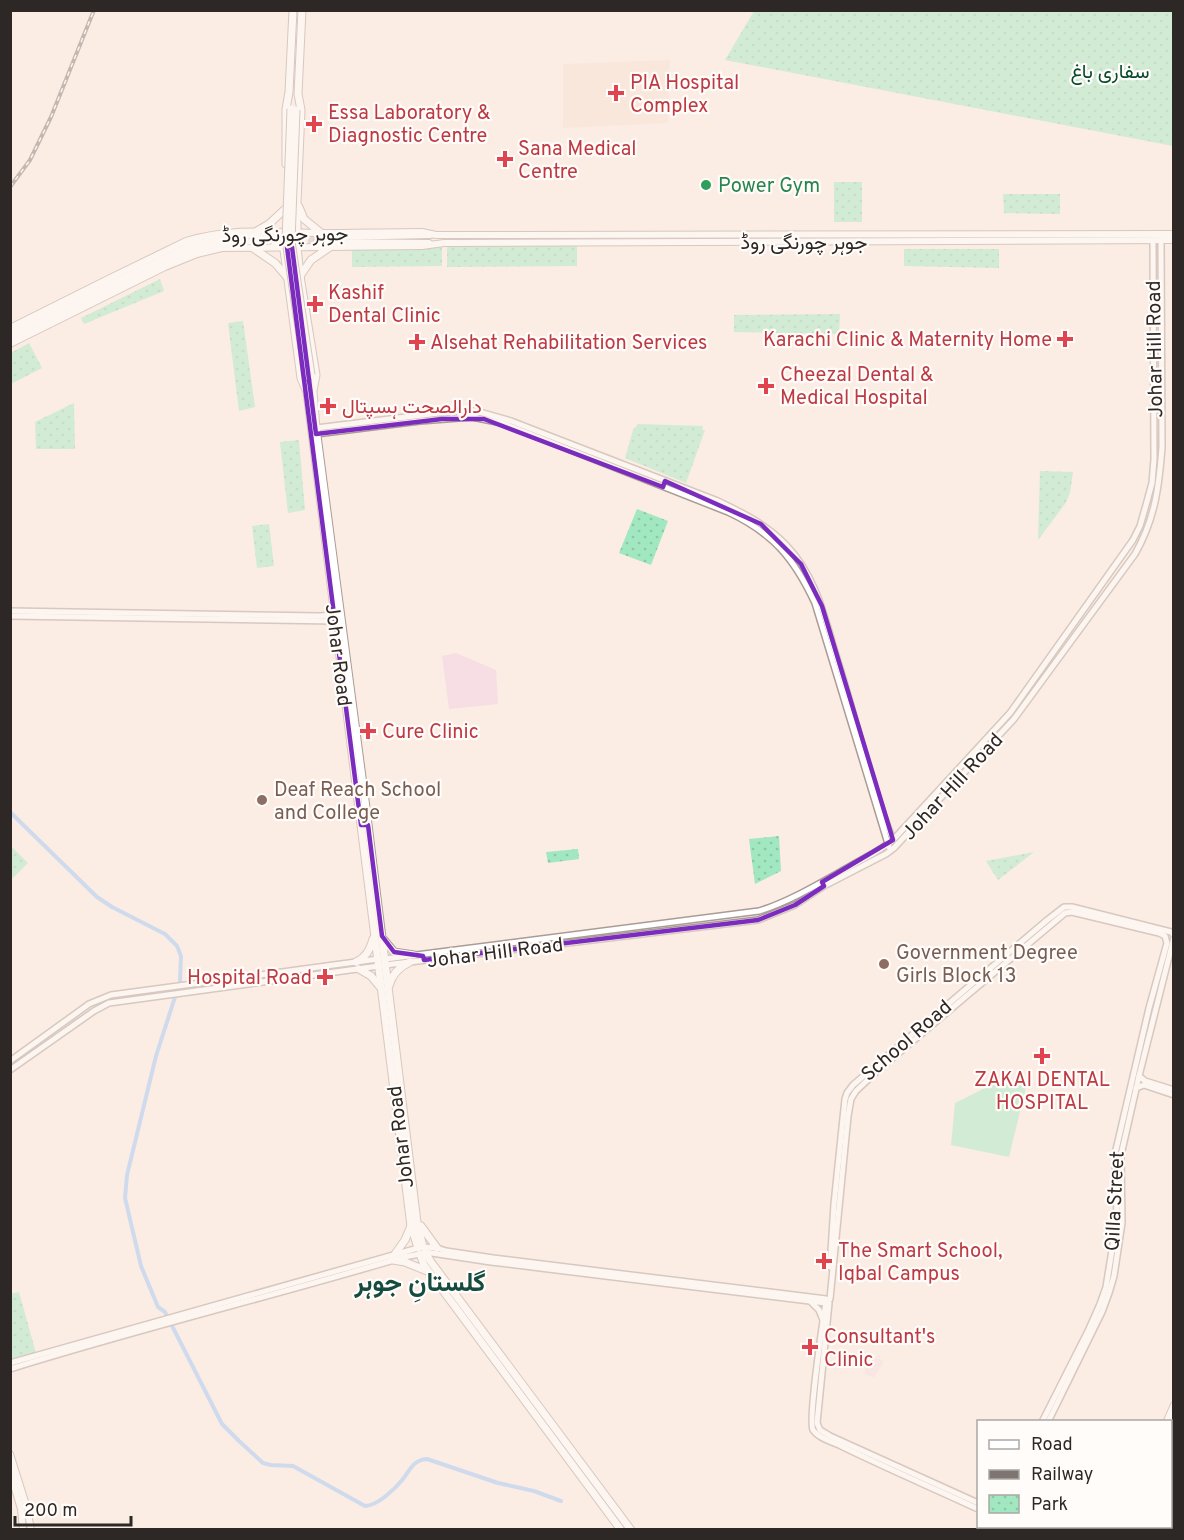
<svg xmlns="http://www.w3.org/2000/svg" width="1184" height="1540" font-family="Overpass,Vazirmatn,sans-serif">
	<defs>
		<pattern id="park-dots" width="8" height="8" patternUnits="userSpaceOnUse" patternTransform="scale(1.5)"><rect width="8" height="8" fill="#a1e8c0"/><path d="M2 2h.1M6 6h.1" fill="none" stroke="#8bc7a5" stroke-width="1.8" stroke-linecap="round"/></pattern>
	</defs>
	<rect width="100%" height="100%" fill="#fbece4"/>
	<g fill="#f7dee5">
		<path d="M 456,653 L 496,670 L 498,704 L 449,709 L 442,656 Z"/>
		<path d="M 867,1354 L 884,1361 L 874,1378 L 865,1374 Z"/>
	</g>
	<path fill="#f6e1d3" d="M 670,60 L 668,123 L 563,128 L 563,64 Z"/>
	<path fill="#a1e8c0" d="M 1001,1080 L 1026,1087 L 1009,1157 L 951,1145 L 955,1103 Z"/>
	<g fill="url(#park-dots)">
		<path d="M 754,11 L 1173,11 L 1173,146 L 725,60 Z"/>
		<rect x="834" y="182" width="28" height="40"/>
		<path d="M 1003,194 L 1060,194 L 1060,214 L 1004,213 Z"/>
		<path d="M 447,246 L 577,246 L 577,266 L 447,267 Z"/>
		<path d="M 352,247 L 442,247 L 442,266 L 352,267 Z"/>
		<path d="M 904,249 L 999,249 L 999,268 L 904,266 Z"/>
		<path d="M 160,279 L 164,291 L 84,324 L 81,318 Z"/>
		<path d="M 840,314 L 839,334 L 734,332 L 734,315 Z"/>
		<path d="M 243,321 L 255,407 L 239,411 L 228,323 Z"/>
		<path d="M 29,343 L 42,368 L 11,384 L 11,353 Z"/>
		<path d="M 74,403 L 75,449 L 36,449 L 35,422 Z"/>
		<path d="M 638,424 L 703,426 L 702,430 L 705,430 L 686,483 L 625,458 L 633,430 Z"/>
		<path d="M 299,440 L 305,510 L 288,513 L 280,442 Z"/>
		<path d="M 1040,471 L 1073,472 L 1070,493 L 1065,504 L 1038,540 Z"/>
		<path d="M 637,509 L 668,521 L 651,565 L 619,553 Z"/>
		<path d="M 269,524 L 274,566 L 257,568 L 252,526 Z"/>
		<path d="M 779,836 L 781,871 L 755,884 L 749,839 Z"/>
		<path d="M 11,846 L 28,863 L 13,878 L 11,876 Z"/>
		<path d="M 578,849 L 579,859 L 548,863 L 546,852 Z"/>
		<path d="M 1034,852 L 998,880 L 986,861 Z"/>
		<path d="M 19,1292 L 36,1353 L 11,1360 L 10,1294 Z"/>
	</g>
	<g fill="none" stroke-linecap="round" stroke-linejoin="round">
		<g stroke="#99c6f6" stroke-width="4">
			<path d="M 10,812 L 97,897 L 112,907 L 165,934 L 177,946 L 181,956 L 180,981"/>
			<path d="M 175,997 L 156,1056 L 127,1175 L 125,1198 L 141,1266 L 158,1307 L 165,1312 L 222,1424 L 239,1441 L 263,1463 L 271,1465 L 293,1466 L 365,1506 C 377,1506 395,1489 403,1479 C 410,1470 413,1460 427,1459 L 498,1483 L 534,1491 L 561,1501"/>
		</g>
		<g stroke="#d2c5be" stroke-width="6" stroke-dasharray="6 3" stroke-linecap="butt">
			<path d="M 273,236 L 317,237"/>
			<path d="M 272,241 L 317,242"/>
		</g>
		<defs>
			<g id="tertiary">
				<path d="M 316,428 L 463,410 L 476,411 L 511,421 L 718,501 C 743,513 767,525 786,545 C 815,575 824,614 835,652 C 855,714 869,780 893,840"/>
				<path d="M 316,434 L 420,421 L 472,417 L 502,423 L 728,512 C 773,533 794,558 815,603 L 889,847"/>
				<path d="M 10,611 L 320,616 L 334,615"/>
				<path d="M 10,616 L 335,621"/>
				<path d="M 385,959 L 759,911 C 789,902 822,882 849,867 C 864,858 880,851 893,840 L 1010,713 L 1133,540 L 1140,526 L 1146,505 L 1152,483 L 1154,459 L 1153,240"/>
				<path d="M 385,965 L 758,920 L 795,905 L 824,886 L 886,854 L 894,848 L 1014,719 L 1135,554 C 1155,519 1159,487 1162,447 L 1161,240"/>
				<path d="M 10,1061 L 89,1004 L 111,995 L 378,959"/>
				<path d="M 10,1070 L 94,1011 L 109,1003 L 379,966"/>
				<path d="M 1139,1076 L 1145,1081 L 1174,1090"/>
				<path d="M 1136,1088 L 1144,1085 L 1174,1095"/>
				<path d="M 424,1247 L 437,1248 L 446,1251 L 493,1258 L 826,1299"/>
				<path d="M 425,1252 L 491,1262 L 826,1303 C 823,1320 808,1420 813,1430 C 818,1438 833,1442 841,1446 C 886,1468 933,1488 978,1509"/>
				<path d="M 830,1267 L 834,1204 L 845,1099 L 847,1093 L 853,1085 L 1046,921 L 1064,907 L 1072,907 L 1171,932 L 1174,935"/>
				<path d="M 830,1299 L 848,1116 L 851,1099 L 856,1091 L 875,1073 L 1065,913 L 1072,912 L 1159,933 L 1165,936 L 1167,943 L 1149,1008 L 1115,1154 L 1117,1220 L 1106,1287 L 1100,1304 L 1088,1331 L 1042,1422"/>
				<path d="M 810,1301 L 819,1310 L 823,1320"/>
				<path d="M 829,1303 L 817,1423 L 820,1430 L 830,1436 L 978,1503"/>
				<path d="M 10,1363 L 418,1248"/>
				<path d="M 10,1369 C 141,1328 274,1296 404,1257 L 420,1254"/>
				<path d="M 1048,1422 L 1102,1312 L 1109,1293 L 1114,1276 L 1122,1223 L 1121,1155 L 1139,1076 L 1174,937"/>
				<path d="M 1016,1526 L 1022,1530"/>
				<path d="M 1030,1526 L 1036,1530"/>
			</g>
			<g id="secondary">
				<path d="M 335,237 L 430,235"/>
				<path d="M 317,242 L 429,243"/>
				<path d="M 273,247 L 278,238 L 274,232"/>
				<path d="M 10,328 L 106,280 L 186,241 C 233,227 272,232 320,233 C 354,233 388,232 422,232 L 436,235 L 1174,234"/>
				<path d="M 10,333 L 189,246 L 226,237 L 247,235 L 270,236"/>
				<path d="M 10,339 L 190,251 L 228,242 L 269,241"/>
				<path d="M 10,344 L 165,267 L 197,254 L 222,248 L 422,246 L 444,243 L 1174,240"/>
				<path d="M 10,1454 L 27,1508 L 31,1530"/>
				<path d="M 10,1472 L 21,1509 L 23,1530"/>
			</g>
			<g id="primary">
				<path d="M 302,10 L 298,94 L 301,110 L 297,202 L 297,247 L 300,276 L 316,375 L 313,391 L 316,428 L 365,800 L 417,1222 L 423,1247"/>
				<path d="M 286,164 L 286,109 L 289,92 L 293,10"/>
				<path d="M 299,207 L 304,219 L 321,233"/>
				<path d="M 257,231 L 269,224 L 284,210"/>
				<path d="M 253,248 L 275,263 L 287,277"/>
				<path d="M 284,250 L 301,378 L 307,392 L 411,1226 L 418,1248"/>
				<path d="M 300,276 L 311,260 L 330,247"/>
				<path d="M 384,940 L 394,952 L 414,955"/>
				<path d="M 356,962 C 366,957 370,950 373,939"/>
				<path d="M 359,969 L 371,976 L 381,988"/>
				<path d="M 389,986 C 392,974 399,967 410,962"/>
				<path d="M 421,1226 L 437,1248"/>
				<path d="M 425,1252 L 431,1262 L 631,1530"/>
				<path d="M 395,1254 L 405,1240 L 411,1226"/>
				<path d="M 420,1254 L 424,1265 L 621,1530"/>
				<path d="M 393,1260 L 405,1262 L 427,1271"/>
				<path d="M 1167,1422 L 1174,1406"/>
				<path d="M 1170,1439 L 1174,1431"/>
				<path d="M 1116,1530 L 1117,1526"/>
				<path d="M 1128,1530 L 1129,1526"/>
			</g>
		</defs>
		<use href="#tertiary" stroke="#aa9c95" stroke-width="8"/>
		<use href="#secondary" stroke="#aa9c95" stroke-width="8"/>
		<use href="#primary" stroke="#aa9c95" stroke-width="9"/>
		<use href="#tertiary" stroke="#fff" stroke-width="5"/>
		<use href="#secondary" stroke="#fff" stroke-width="6"/>
		<use href="#primary" stroke="#fff" stroke-width="7"/>
		<defs>
			<path id="rail" d="M 10,187 L 30,160 L 51,117 L 94,10"/>
		</defs>
		<use href="#rail" stroke="#7e7570" stroke-width="4"/>
		<use href="#rail" stroke="#fffcfa" stroke-width="1.5" stroke-dasharray="4.5" stroke-linecap="butt"/>
		<defs>
			<g id="primary-bridge">
				<path d="M 291,109 L 286,240 L 306,376"/>
				<path d="M 296,110 L 291,241 L 311,375"/>
			</g>
		</defs>
		<use href="#primary-bridge" stroke="#aa9c95" stroke-width="9" stroke-linecap="butt"/>
		<use href="#primary-bridge" stroke="#fff" stroke-width="7"/>
	</g>
	<path d="M0 0H1184V1540H0ZM 287,247 L 292,247 L 316,434 L 442,419 L 484,419 L 663,487 L 665,481 L 761,524 L 801,564 L 822,606 L 893,840 L 822,882 L 824,886 L 795,905 L 758,920 L 424,960 L 423,956 L 394,952 L 382,936 L 368,825 L 361,825 Z" fill="#fbece4" fill-opacity=".55" fill-rule="evenodd"/>
	<path fill="none" stroke="#7b2cbf" stroke-width="4.5" stroke-linejoin="round" d="M 287,247 L 292,247 L 316,434 L 442,419 L 484,419 L 663,487 L 665,481 L 761,524 L 801,564 L 822,606 L 893,840 L 822,882 L 824,886 L 795,905 L 758,920 L 424,960 L 423,956 L 394,952 L 382,936 L 368,825 L 361,825 Z"/>
	<g fill="#e0444e" stroke="#fffcfa" stroke-width="2">
		<path d="M613 84h6v6h6v6h-6v6h-6v-6h-6v-6h6z"/>
		<path d="M311 115h6v6h6v6h-6v6h-6v-6h-6v-6h6z"/>
		<path d="M502 150h6v6h6v6h-6v6h-6v-6h-6v-6h6z"/>
		<path d="M312 295h6v6h6v6h-6v6h-6v-6h-6v-6h6z"/>
		<path d="M1062 330h6v6h6v6h-6v6h-6v-6h-6v-6h6z"/>
		<path d="M414 333h6v6h6v6h-6v6h-6v-6h-6v-6h6z"/>
		<path d="M763 377h6v6h6v6h-6v6h-6v-6h-6v-6h6z"/>
		<path d="M325 397h6v6h6v6h-6v6h-6v-6h-6v-6h6z"/>
		<path d="M365 722h6v6h6v6h-6v6h-6v-6h-6v-6h6z"/>
		<path d="M322 968h6v6h6v6h-6v6h-6v-6h-6v-6h6z"/>
		<path d="M1039 1047h6v6h6v6h-6v6h-6v-6h-6v-6h6z"/>
		<path d="M821 1252h6v6h6v6h-6v6h-6v-6h-6v-6h6z"/>
		<path d="M807 1338h6v6h6v6h-6v6h-6v-6h-6v-6h6z"/>
	</g>
	<circle fill="#2e9e5b" stroke="#fffcfa" stroke-width="2" cx="706" cy="185" r="6"/>
	<g fill="#8d6e63" stroke="#fffcfa" stroke-width="2">
		<circle cx="262" cy="800" r="6"/>
		<circle cx="884" cy="964" r="6"/>
	</g>
	<g text-anchor="middle" stroke-width="4.5" stroke-linejoin="round" paint-order="stroke">
		<g font-size="20" fill="#064b2e" stroke="#fffcfa">
			<text x="1110" y="78">سفاری باغ</text>
		</g>
		<g font-size="20" fill="#be3a42" stroke="#fffcfa" text-anchor="start">
			<text x="630" y="89">PIA Hospital<tspan x="630" dy="23">Complex</tspan></text>
			<text x="328" y="119">Essa Laboratory &amp;<tspan x="328" dy="23">Diagnostic Centre</tspan></text>
			<text x="518" y="155">Sana Medical<tspan x="518" dy="23">Centre</tspan></text>
			<text x="328" y="299">Kashif<tspan x="328" dy="23">Dental Clinic</tspan></text>
			<text x="1052" y="346" text-anchor="end">Karachi Clinic &amp; Maternity Home</text>
			<text x="430" y="349">Alsehat Rehabilitation Services</text>
			<text x="780" y="381">Cheezal Dental &amp;<tspan x="780" dy="23">Medical Hospital</tspan></text>
			<text x="342" y="413">دارالصحت ہسپتال</text>
			<text x="382" y="738">Cure Clinic</text>
			<text x="312" y="984" text-anchor="end">Hospital Road</text>
			<text x="1042" y="1086" text-anchor="middle">ZAKAI DENTAL<tspan x="1042" dy="23">HOSPITAL</tspan></text>
			<text x="838" y="1257">The Smart School,<tspan x="838" dy="23">Iqbal Campus</tspan></text>
			<text x="824" y="1343">Consultant's<tspan x="824" dy="23">Clinic</tspan></text>
		</g>
		<g font-size="20" fill="#27864d" stroke="#fffcfa" text-anchor="start">
			<text x="718" y="192">Power Gym</text>
		</g>
		<g font-size="20" fill="#2d2825" stroke="#fffcfa">
			<text transform="translate(285 234) rotate(-1)" y="7">جوہر چورنگی روڈ</text>
			<text x="804" y="249">جوہر چورنگی روڈ</text>
			<text transform="translate(1154 349) rotate(-91)" y="7">Johar Hill Road</text>
			<text transform="translate(339 655) rotate(83)" y="7">Johar Road</text>
			<text transform="translate(952 786) rotate(-47)" y="7">Johar Hill Road</text>
			<text transform="translate(495 952) rotate(-7)" y="7">Johar Hill Road</text>
			<text transform="translate(906 1040) rotate(-41)" y="7">School Road</text>
			<text transform="translate(400 1137) rotate(-97)" y="7">Johar Road</text>
			<text transform="translate(1114 1201) rotate(-87)" y="7">Qilla Street</text>
		</g>
		<g font-size="20" fill="#785e54" stroke="#fffcfa" text-anchor="start">
			<text x="274" y="796">Deaf Reach School<tspan x="274" dy="23">and College</tspan></text>
			<text x="896" y="959">Government Degree<tspan x="896" dy="23">Girls Block 13</tspan></text>
		</g>
		<g font-size="26" font-weight="bold" fill="#164c3f" stroke="#fffcfa">
			<text x="420" y="1291">گلستانِ جوہر</text>
		</g>
	</g>
	<rect width="1184" height="1540" fill="none" stroke="#2d2825" stroke-width="24"/>
	<rect x="977" y="1420" width="195" height="108" fill="#fffcfa" stroke="#aba7a5" stroke-width="1.5"/>
	<rect x="989" y="1440" width="30" height="9" fill="#ffffff" stroke="#aba7a5" stroke-width="1.5"/>
	<text x="1031" y="1450" font-size="18" fill="#2d2825">Road</text>
	<rect x="989" y="1470" width="30" height="9" fill="#7e7570" stroke="#aba7a5" stroke-width="1.5"/>
	<text x="1031" y="1480" font-size="18" fill="#2d2825">Railway</text>
	<rect x="989" y="1495" width="30" height="18" fill="url(#park-dots)" stroke="#aba7a5" stroke-width="1.5"/>
	<text x="1031" y="1510" font-size="18" fill="#2d2825">Park</text>
	<path d="M15 1516v9h116v-9" fill="none" stroke="#2d2825" stroke-width="3"/>
	<text x="24" y="1516" font-size="18" fill="#2d2825" stroke="#fffcfa" stroke-width="4.5" paint-order="stroke">200 m</text>
</svg>
